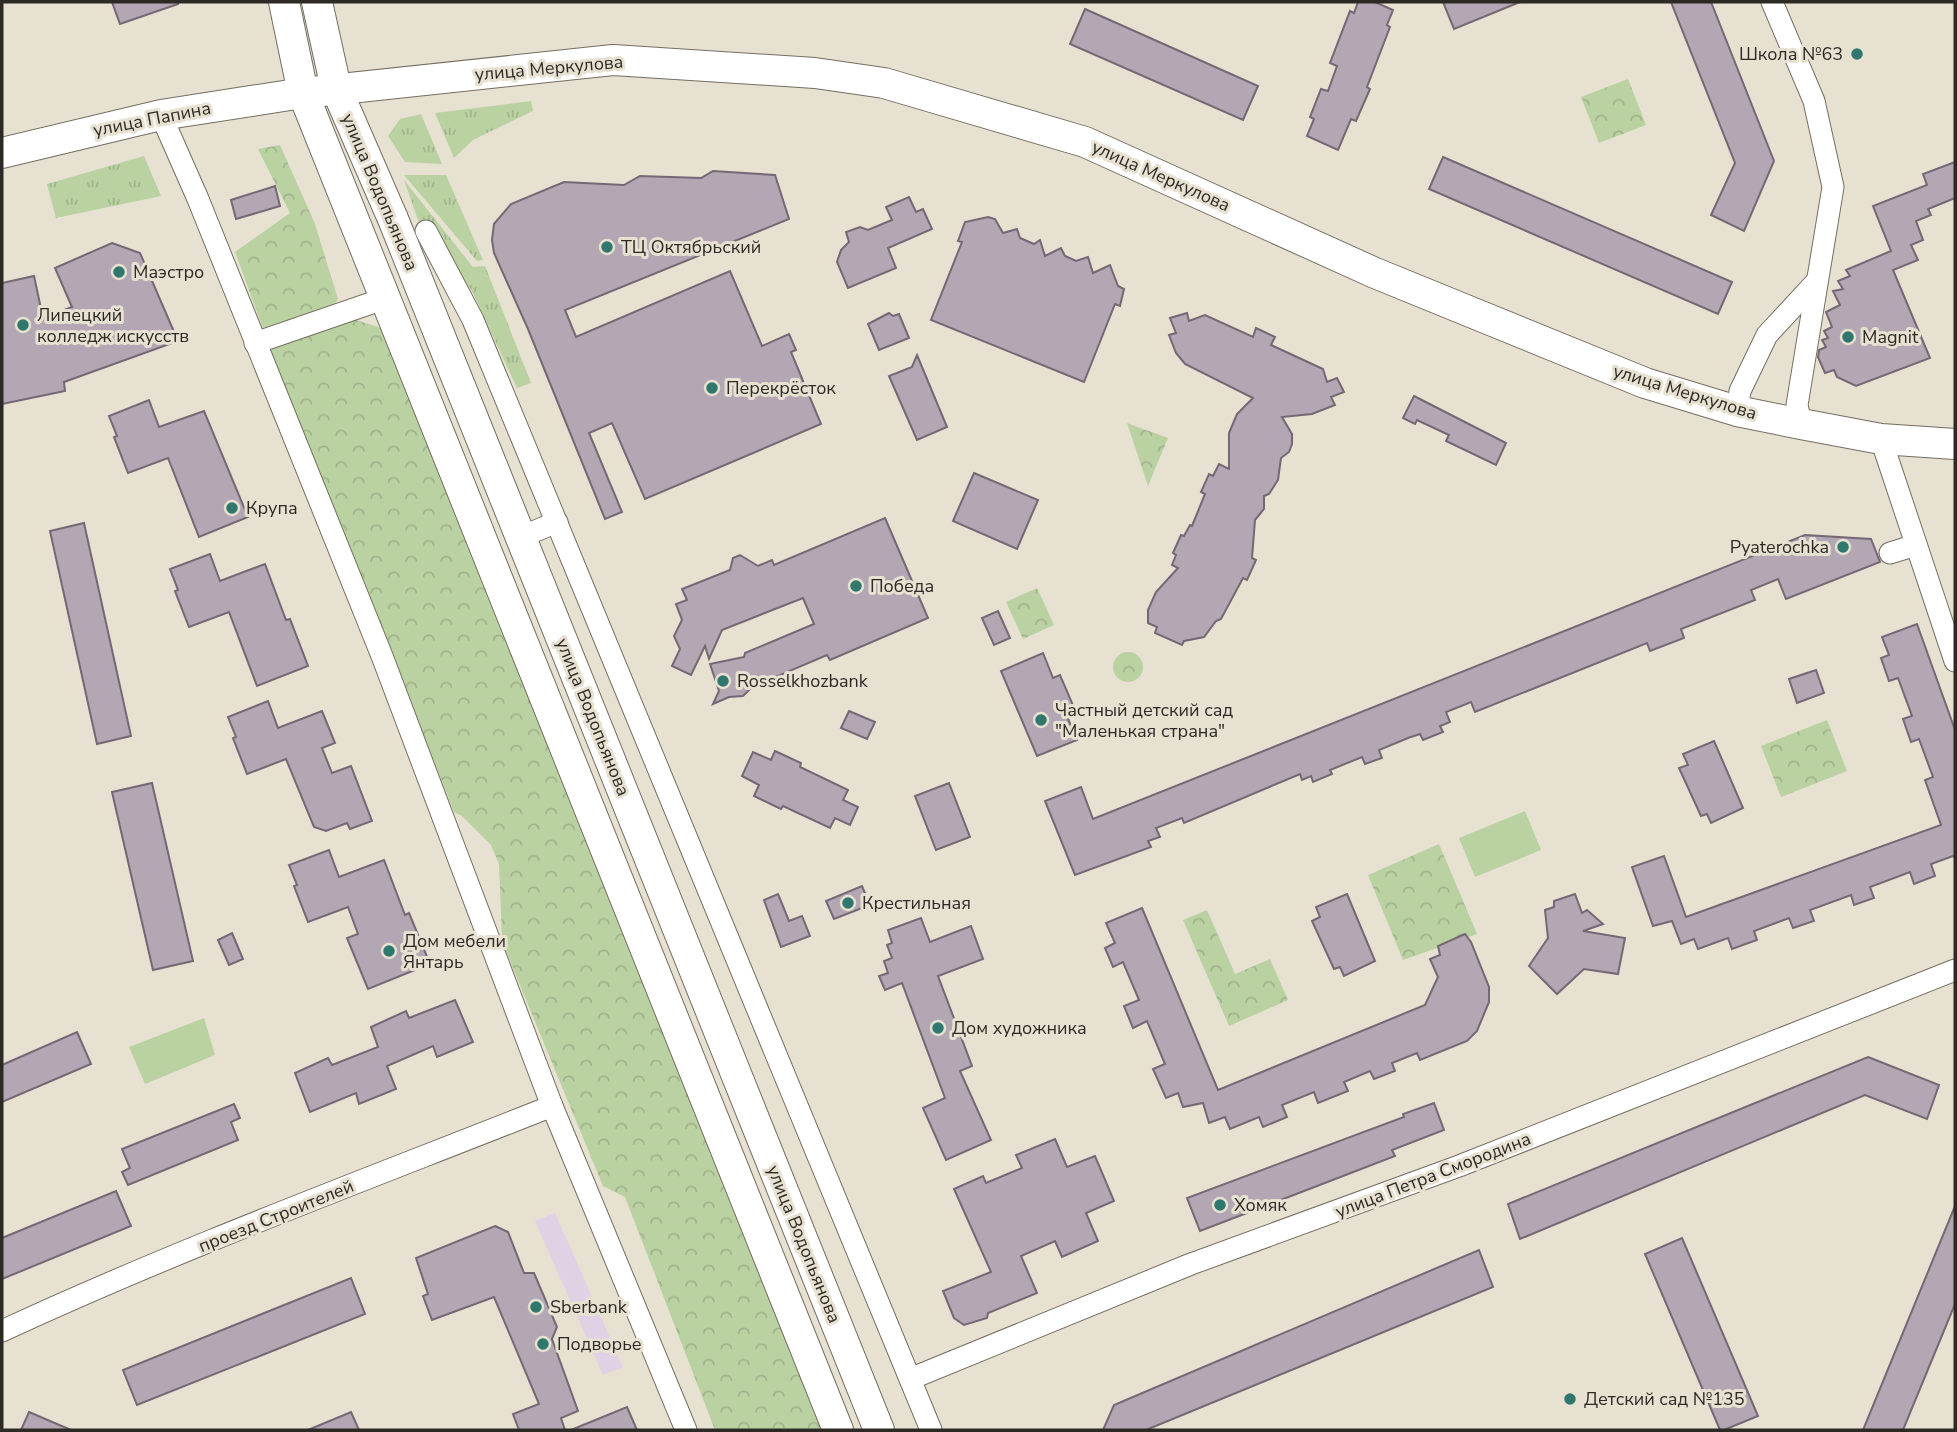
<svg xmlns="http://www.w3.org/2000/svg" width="1957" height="1432" font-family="'Nunito Sans',sans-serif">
	<defs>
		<pattern id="grass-tufts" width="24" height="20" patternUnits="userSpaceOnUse" patternTransform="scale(1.75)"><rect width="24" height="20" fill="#bad1a2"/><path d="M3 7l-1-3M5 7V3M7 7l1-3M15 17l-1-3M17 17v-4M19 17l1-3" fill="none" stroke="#a0b48b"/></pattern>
		<pattern id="forest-crowns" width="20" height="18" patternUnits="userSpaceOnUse" patternTransform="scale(1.75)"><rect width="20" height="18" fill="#bad1a2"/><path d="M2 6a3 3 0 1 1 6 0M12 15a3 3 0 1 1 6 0" fill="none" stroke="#a0b48b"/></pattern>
	</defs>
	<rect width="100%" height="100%" fill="#e7e1d1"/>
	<path fill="#e1d1e4" d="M 555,1213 L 623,1367 L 603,1375 L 535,1221 Z"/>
	<g fill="url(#grass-tufts)">
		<path d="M 531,101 L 533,111 L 473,140 L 454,158 L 435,113 Z"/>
		<path d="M 421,114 L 442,164 L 405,162 L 388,136 L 400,119 Z"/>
		<path d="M 144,156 L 161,196 L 56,218 L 47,184 Z"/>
		<path d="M 404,175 L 446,175 L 483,260 L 477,261 Z"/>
		<path d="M 404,180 L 473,267 L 485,266 L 531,383 L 517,388 L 472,291 L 418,220 Z"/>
	</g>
	<g fill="url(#forest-crowns)">
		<path d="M 1628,79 L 1646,125 L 1599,143 L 1581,97 Z"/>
		<path d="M 280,145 L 315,224 L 338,299 L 316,332 L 356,320 L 381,328 L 443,477 L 825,1430 L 715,1430 L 625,1197 L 603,1186 L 505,949 L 506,943 L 502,937 L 499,864 L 491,845 L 462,816 L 454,812 L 276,364 L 235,252 L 290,213 L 258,149 Z"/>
		<path d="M 1127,423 L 1168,438 L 1148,486 Z"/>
		<path d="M 1037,588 L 1054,625 L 1023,639 L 1006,602 Z"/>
		<circle cx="1128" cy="667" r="15"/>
		<path d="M 1827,720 L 1847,771 L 1781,797 L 1761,746 Z"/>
		<path d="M 1439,844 L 1477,934 L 1403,960 L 1368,875 Z"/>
		<path d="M 1207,910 L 1235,974 L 1270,959 L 1288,1000 L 1229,1026 L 1183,920 Z"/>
	</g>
	<g fill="#bad1a2">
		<path d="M 1525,811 L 1541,850 L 1475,877 L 1459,838 Z"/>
		<path d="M 204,1018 L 215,1055 L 145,1084 L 129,1047 Z"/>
	</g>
	<g fill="#b2a7b3" stroke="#736974" stroke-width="2">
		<path d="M 112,2 L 178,2 L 178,4 L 120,24 Z"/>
		<path d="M 1358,2 L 1375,2 L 1393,10 L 1387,25 L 1390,27 L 1367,87 L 1370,89 L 1356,121 L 1351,119 L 1338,150 L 1307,136 L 1314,119 L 1310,117 L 1321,89 L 1328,91 L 1337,66 L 1330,63 L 1350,11 L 1354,13 Z"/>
		<path d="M 1443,2 L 1520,2 L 1454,29 Z"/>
		<path d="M 1671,2 L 1711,2 L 1774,161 L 1744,231 L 1711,215 L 1735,163 Z"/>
		<path d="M 1085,9 L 1258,86 L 1243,120 L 1070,44 Z"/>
		<path d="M 1443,157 L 1732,282 L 1718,314 L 1429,189 Z"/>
		<path d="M 1955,162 L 1955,198 L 1928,209 L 1931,215 L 1916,221 L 1923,240 L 1911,245 L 1918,260 L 1893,270 L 1930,358 L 1856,386 L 1837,377 L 1834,370 L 1825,373 L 1818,357 L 1819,350 L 1826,347 L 1822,340 L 1828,338 L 1824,331 L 1832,327 L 1826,312 L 1840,305 L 1833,291 L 1843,289 L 1838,281 L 1850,276 L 1846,270 L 1891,251 L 1873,206 L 1927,185 L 1923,174 Z"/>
		<path d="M 713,171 L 775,175 L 789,219 L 565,310 L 576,337 L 730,271 L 762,346 L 789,334 L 796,350 L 791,352 L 821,424 L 645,499 L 612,423 L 589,433 L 622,512 L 605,519 L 528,329 L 494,253 L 492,240 L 494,224 L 511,204 L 564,182 L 624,185 L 640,176 L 701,178 Z"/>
		<path d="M 275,186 L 280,206 L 236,219 L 231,200 Z"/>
		<path d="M 909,197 L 916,212 L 923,209 L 932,229 L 888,248 L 896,268 L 848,288 L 837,262 L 841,250 L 849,242 L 846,232 L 860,227 L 868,230 L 892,220 L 886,207 Z"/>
		<path d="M 988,217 L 995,219 L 1003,233 L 1017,229 L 1020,238 L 1034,244 L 1040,240 L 1045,256 L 1061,248 L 1065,256 L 1076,261 L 1088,257 L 1093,273 L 1110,265 L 1118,286 L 1124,289 L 1120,306 L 1115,304 L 1084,382 L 931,320 L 962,242 L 958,241 L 965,222 Z"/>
		<path d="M 112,243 L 140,253 L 178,341 L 64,382 L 65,391 L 2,404 L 2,283 L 34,276 L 43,318 L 72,307 L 55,268 Z"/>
		<path d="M 889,313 L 893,316 L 899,314 L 909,338 L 879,350 L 868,324 Z"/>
		<path d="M 1187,313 L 1189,321 L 1205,315 L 1253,337 L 1256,328 L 1275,337 L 1271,345 L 1323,369 L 1327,382 L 1337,378 L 1344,392 L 1331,397 L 1335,405 L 1312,414 L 1282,417 L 1292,434 L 1292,444 L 1289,452 L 1281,458 L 1278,480 L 1269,494 L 1264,496 L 1264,509 L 1255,520 L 1252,558 L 1256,560 L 1247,580 L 1243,578 L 1221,619 L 1216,621 L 1204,637 L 1184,641 L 1182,645 L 1155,633 L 1157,627 L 1148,623 L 1148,610 L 1156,592 L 1178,568 L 1172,565 L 1176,555 L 1173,553 L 1181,535 L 1184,536 L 1190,525 L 1192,526 L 1205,494 L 1201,492 L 1209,474 L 1213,476 L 1219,464 L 1229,469 L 1229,433 L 1237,414 L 1253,398 L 1185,364 L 1176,353 L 1169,335 L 1176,333 L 1170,318 Z"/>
		<path d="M 917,355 L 947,427 L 917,440 L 889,376 L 912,367 Z"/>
		<path d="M 1414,396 L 1506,443 L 1496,465 L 1446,441 L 1449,435 L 1417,420 L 1415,424 L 1403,418 Z"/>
		<path d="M 149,400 L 159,427 L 204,411 L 248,517 L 199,537 L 168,458 L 128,473 L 114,437 L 117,436 L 109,416 Z"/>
		<path d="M 974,473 L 1038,500 L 1017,549 L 953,521 Z"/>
		<path d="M 885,518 L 928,618 L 830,660 L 827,655 L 752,687 L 743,696 L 729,697 L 713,704 L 719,691 L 710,664 L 744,657 L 745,653 L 814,624 L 803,598 L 722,630 L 709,659 L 705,646 L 691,675 L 672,666 L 680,649 L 674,636 L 682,620 L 676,604 L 687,600 L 682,589 L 730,570 L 733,558 L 740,555 L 758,566 L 772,560 L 774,565 Z"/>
		<path d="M 84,523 L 131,736 L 97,744 L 50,531 Z"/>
		<path d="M 1805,535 L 1871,539 L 1880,562 L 1786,599 L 1778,579 L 1751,590 L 1755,600 L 1681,629 L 1684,638 L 1650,651 L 1647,643 L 1475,712 L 1471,702 L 1446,712 L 1450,722 L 1440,726 L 1443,732 L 1423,740 L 1420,734 L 1408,738 L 1379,750 L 1382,758 L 1365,764 L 1362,757 L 1330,770 L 1332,774 L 1313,782 L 1311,776 L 1302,780 L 1300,774 L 1184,823 L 1182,818 L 1156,828 L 1160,837 L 1148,841 L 1151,847 L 1075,875 L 1045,801 L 1081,787 L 1093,819 Z"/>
		<path d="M 210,554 L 220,581 L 265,564 L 286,620 L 290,619 L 308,666 L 257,686 L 229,612 L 189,627 L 175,591 L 178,590 L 170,569 Z"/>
		<path d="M 998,611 L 1010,638 L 994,645 L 982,618 Z"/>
		<path d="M 1917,624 L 1955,730 L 1955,858 L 1953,856 L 1931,864 L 1935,876 L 1914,884 L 1910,872 L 1870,887 L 1874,898 L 1854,905 L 1851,895 L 1810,910 L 1814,921 L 1793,928 L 1789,918 L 1754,931 L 1757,940 L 1732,949 L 1728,938 L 1698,949 L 1694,939 L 1681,944 L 1672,921 L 1653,926 L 1632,867 L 1664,856 L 1686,917 L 1941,825 L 1925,780 L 1933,777 L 1919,739 L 1911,742 L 1903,719 L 1912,716 L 1898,678 L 1889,681 L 1881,658 L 1889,655 L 1882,637 Z"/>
		<path d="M 1043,653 L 1053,678 L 1060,675 L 1075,710 L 1066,714 L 1077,740 L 1037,756 L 1001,671 Z"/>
		<path d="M 1816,670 L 1824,693 L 1797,703 L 1789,679 Z"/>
		<path d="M 268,701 L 278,728 L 322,711 L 335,743 L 322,748 L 332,773 L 351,766 L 372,821 L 350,829 L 347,823 L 326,831 L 314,827 L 286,759 L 247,774 L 233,738 L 236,737 L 228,717 Z"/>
		<path d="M 849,711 L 875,722 L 867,739 L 841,728 Z"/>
		<path d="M 1714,741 L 1743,808 L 1711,823 L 1707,814 L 1701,816 L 1679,768 L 1688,765 L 1683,754 Z"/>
		<path d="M 775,751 L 801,763 L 800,767 L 848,790 L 843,800 L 858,807 L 850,825 L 835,818 L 830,828 L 783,806 L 781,809 L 754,796 L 759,785 L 742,776 L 753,752 L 771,760 Z"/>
		<path d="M 152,783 L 193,961 L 153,970 L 112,792 Z"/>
		<path d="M 949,783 L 970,837 L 936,850 L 915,796 Z"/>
		<path d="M 329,850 L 339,877 L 384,860 L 405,915 L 409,913 L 430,964 L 368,989 L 347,938 L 358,934 L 348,907 L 308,922 L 294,886 L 297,885 L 289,865 Z"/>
		<path d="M 862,886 L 870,905 L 834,919 L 826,901 Z"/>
		<path d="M 778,894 L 789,921 L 802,916 L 810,936 L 781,947 L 764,900 Z"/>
		<path d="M 1347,894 L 1375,961 L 1344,976 L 1340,967 L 1334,969 L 1312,921 L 1320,917 L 1316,907 Z"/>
		<path d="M 1575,894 L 1582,913 L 1587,910 L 1603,924 L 1583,931 L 1625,938 L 1618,974 L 1584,969 L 1557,994 L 1529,966 L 1548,938 L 1545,910 L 1554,907 L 1554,901 Z"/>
		<path d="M 1142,908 L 1218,1090 L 1425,1005 L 1438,977 L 1430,959 L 1440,955 L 1438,946 L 1465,934 L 1471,942 L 1489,987 L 1489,1002 L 1477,1031 L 1467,1041 L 1420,1060 L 1417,1053 L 1392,1063 L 1395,1071 L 1374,1079 L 1370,1071 L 1344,1082 L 1348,1091 L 1318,1103 L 1314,1092 L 1282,1105 L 1287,1117 L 1263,1127 L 1259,1117 L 1230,1129 L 1225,1117 L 1209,1123 L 1203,1103 L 1183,1107 L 1178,1093 L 1166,1098 L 1153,1069 L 1165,1064 L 1147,1021 L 1133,1028 L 1124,1006 L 1139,1000 L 1123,962 L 1113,967 L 1105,948 L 1115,943 L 1106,923 Z"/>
		<path d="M 921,918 L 930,942 L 971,926 L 983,959 L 938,976 L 972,1066 L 960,1071 L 991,1140 L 946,1160 L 923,1108 L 945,1098 L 902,983 L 885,990 L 879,976 L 888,973 L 884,961 L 892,958 L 887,945 L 892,943 L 888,930 Z"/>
		<path d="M 232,933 L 243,959 L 229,965 L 218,940 Z"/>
		<path d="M 455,1000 L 473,1042 L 437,1057 L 433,1046 L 387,1066 L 396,1089 L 359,1104 L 356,1093 L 310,1112 L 295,1073 L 328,1058 L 332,1065 L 378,1047 L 371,1027 L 406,1011 L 409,1018 Z"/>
		<path d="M 77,1032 L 91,1064 L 2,1102 L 2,1065 Z"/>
		<path d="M 1868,1057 L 1939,1085 L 1927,1119 L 1865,1095 L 1520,1239 L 1508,1204 Z"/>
		<path d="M 1434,1103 L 1444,1130 L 1392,1150 L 1395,1156 L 1200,1231 L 1187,1198 L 1404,1117 L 1403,1114 Z"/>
		<path d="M 234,1104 L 240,1118 L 231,1122 L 238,1140 L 128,1185 L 122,1172 L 130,1168 L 122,1149 Z"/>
		<path d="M 1055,1139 L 1067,1167 L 1095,1156 L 1114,1201 L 1086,1213 L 1098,1241 L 1062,1257 L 1055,1241 L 1021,1256 L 1037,1293 L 988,1313 L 987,1318 L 964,1325 L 954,1318 L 943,1291 L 991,1272 L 954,1189 L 983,1176 L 986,1183 L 1022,1168 L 1016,1155 Z"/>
		<path d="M 116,1191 L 131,1226 L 2,1279 L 2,1238 Z"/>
		<path d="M 1955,1206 L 1955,1304 L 1903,1430 L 1863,1430 Z"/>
		<path d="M 495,1226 L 508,1232 L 524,1273 L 534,1273 L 557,1327 L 552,1339 L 578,1411 L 561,1418 L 565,1430 L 519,1430 L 513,1414 L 539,1404 L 494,1297 L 432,1320 L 423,1296 L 428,1294 L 416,1258 Z"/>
		<path d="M 1682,1238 L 1758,1416 L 1724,1430 L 1720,1430 L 1645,1254 Z"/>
		<path d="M 1479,1250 L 1493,1287 L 1146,1430 L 1103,1430 L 1114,1405 Z"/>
		<path d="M 351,1278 L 365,1314 L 137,1405 L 123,1370 Z"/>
		<path d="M 627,1407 L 637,1430 L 571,1430 Z"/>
		<path d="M 29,1412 L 71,1430 L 21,1430 Z"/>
		<path d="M 351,1412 L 359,1430 L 308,1430 Z"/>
	</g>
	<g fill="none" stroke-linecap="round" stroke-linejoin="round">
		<defs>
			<g id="street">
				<path d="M 1772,2 L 1814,101 L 1833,187 L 1797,405 L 1801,424"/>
				<path d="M 161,115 L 198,199 L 382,656 L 552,1106 L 686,1430"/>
				<path d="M 426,231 L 473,320 L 931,1430"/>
				<path d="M 255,343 L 386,298"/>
				<path d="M 1737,411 L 1740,391 L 1767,335 L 1817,281"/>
				<path d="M 1881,439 L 1955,661"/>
				<path d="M 521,537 L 557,522"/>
				<path d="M 1890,553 L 1916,545"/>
				<path d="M 2,1331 C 181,1248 368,1179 552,1106"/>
				<path d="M 910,1379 L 1191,1264 L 1459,1166 L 1955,970"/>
			</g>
			<g id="secondary">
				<path d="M 284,2 L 303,93 L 838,1430"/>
				<path d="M 317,2 L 336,88 L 393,219 L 879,1430"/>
				<path d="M 2,153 L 161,115 L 303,93 L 613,60 L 815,73 L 884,83 L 1085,142 L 1375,273 L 1645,383 L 1737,411 L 1801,424 L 1881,439 L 1955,444"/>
			</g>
		</defs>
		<use href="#street" stroke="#746e61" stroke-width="23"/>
		<use href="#secondary" stroke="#746e61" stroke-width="32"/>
		<use href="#street" stroke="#fff" stroke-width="21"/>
		<use href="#secondary" stroke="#fff" stroke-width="30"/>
	</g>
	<g fill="#30776e" stroke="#e7e1d1" stroke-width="2.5">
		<circle cx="1857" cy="54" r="7"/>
		<circle cx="607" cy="247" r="7"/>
		<circle cx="119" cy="272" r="7"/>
		<circle cx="23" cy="325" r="7"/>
		<circle cx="1848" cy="337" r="7"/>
		<circle cx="712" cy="388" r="7"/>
		<circle cx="232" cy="508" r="7"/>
		<circle cx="1843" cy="547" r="7"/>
		<circle cx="856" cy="586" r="7"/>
		<circle cx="723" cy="681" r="7"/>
		<circle cx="1041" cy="720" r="7"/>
		<circle cx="848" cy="903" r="7"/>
		<circle cx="389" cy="951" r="7"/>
		<circle cx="938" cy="1028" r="7"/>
		<circle cx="1220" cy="1205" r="7"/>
		<circle cx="536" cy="1307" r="7"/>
		<circle cx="543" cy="1344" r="7"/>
		<circle cx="1570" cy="1399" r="7"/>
	</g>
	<g text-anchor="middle" stroke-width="6" stroke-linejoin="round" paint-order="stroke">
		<g font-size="18" fill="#2d2a25" stroke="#e7e1d1" text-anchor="start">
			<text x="1843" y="60" text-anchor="end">Школа №63</text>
			<text x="621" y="253">ТЦ Октябрьский</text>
			<text x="133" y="278">Маэстро</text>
			<text x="37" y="321">Липецкий<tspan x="37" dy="21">колледж искусств</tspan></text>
			<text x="1862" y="343">Magnit</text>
			<text x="726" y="394">Перекрёсток</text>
			<text x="246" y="514">Крупа</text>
			<text x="1829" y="553" text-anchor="end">Pyaterochka</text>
			<text x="870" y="592">Победа</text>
			<text x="737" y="687">Rosselkhozbank</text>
			<text x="1055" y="716">Частный детский сад<tspan x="1055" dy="21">"Маленькая страна"</tspan></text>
			<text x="862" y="909">Крестильная</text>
			<text x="403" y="947">Дом мебели<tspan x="403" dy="21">Янтарь</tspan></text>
			<text x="952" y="1034">Дом художника</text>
			<text x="1234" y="1211">Хомяк</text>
			<text x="550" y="1313">Sberbank</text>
			<text x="557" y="1350">Подворье</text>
			<text x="1584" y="1405">Детский сад №135</text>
		</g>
		<g font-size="18" fill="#2d2a25" stroke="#e7e1d1">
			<text transform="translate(549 68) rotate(-5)" y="6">улица Меркулова</text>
			<text transform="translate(152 119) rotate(-11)" y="6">улица Папина</text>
			<text transform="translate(1161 176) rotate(24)" y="6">улица Меркулова</text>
			<text transform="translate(380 192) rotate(67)" y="6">улица Водопьянова</text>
			<text transform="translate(1685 392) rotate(17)" y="6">улица Меркулова</text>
			<text transform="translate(593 717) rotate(68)" y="6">улица Водопьянова</text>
			<text transform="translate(1433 1175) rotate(-21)" y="6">улица Петра Смородина</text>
			<text transform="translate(276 1216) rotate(-22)" y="6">проезд Строителей</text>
			<text transform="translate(804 1244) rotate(68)" y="6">улица Водопьянова</text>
		</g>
	</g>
	<rect width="1957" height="1432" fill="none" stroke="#2d2a25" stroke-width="7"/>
</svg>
